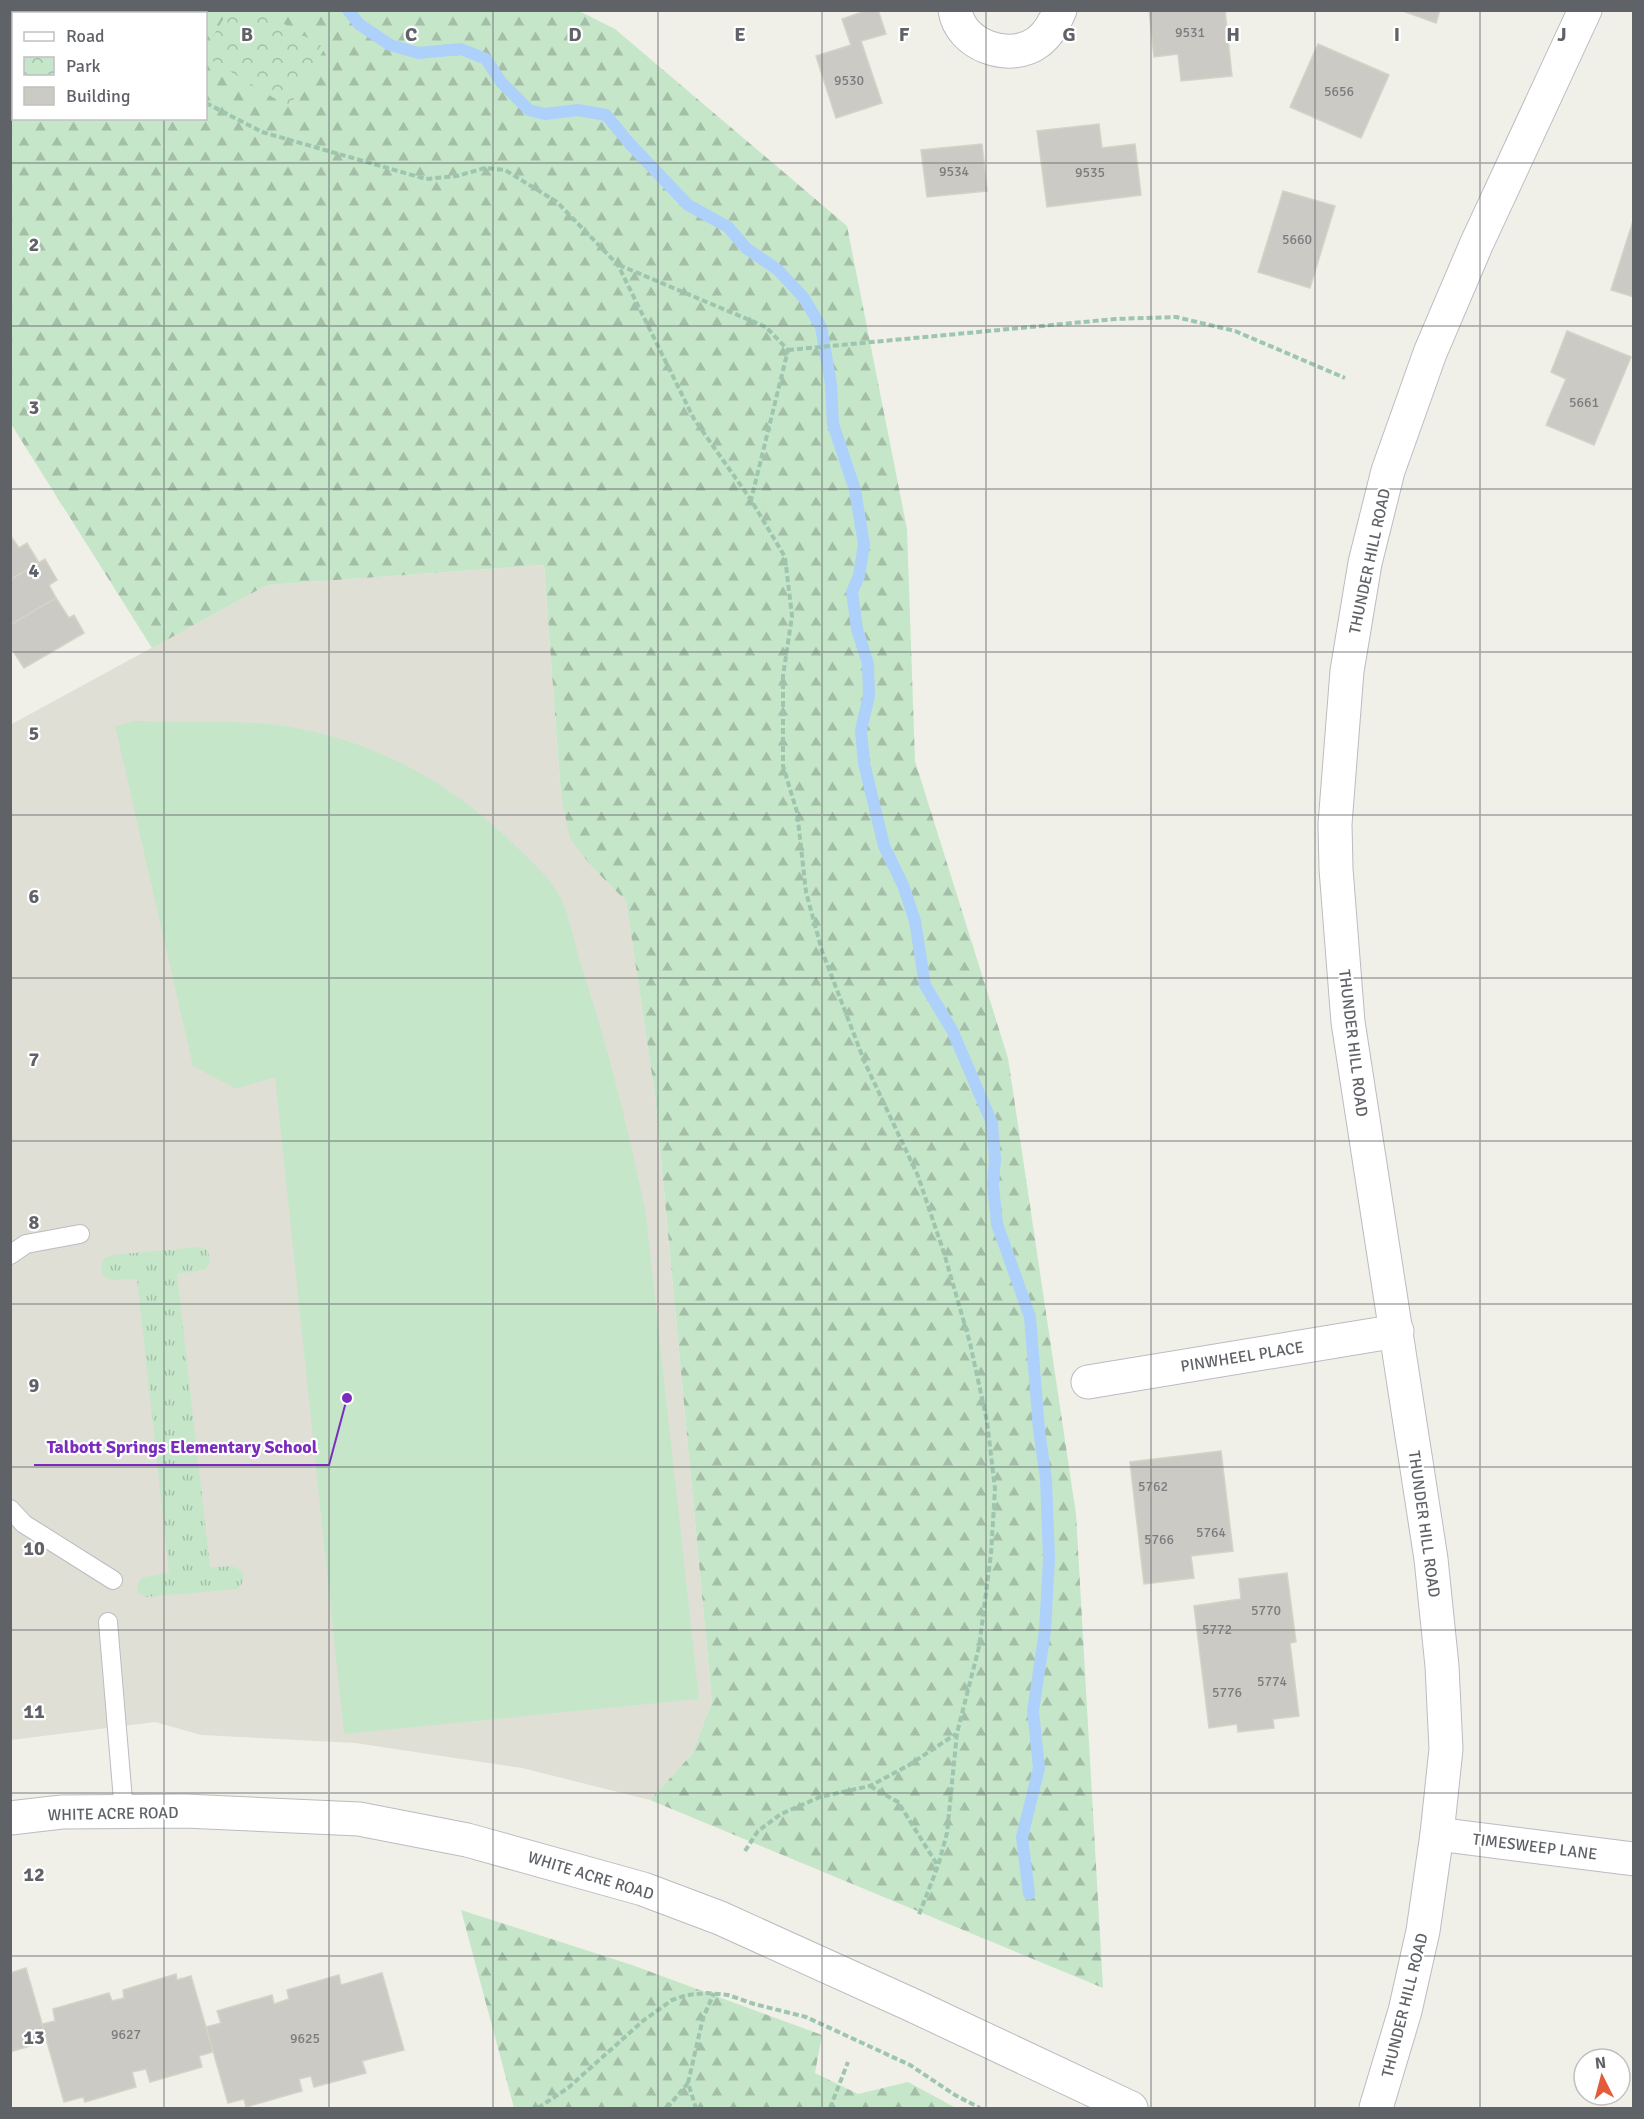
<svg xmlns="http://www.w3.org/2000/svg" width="1644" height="2119" font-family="Signika,sans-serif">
	<defs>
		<pattern id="grass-tufts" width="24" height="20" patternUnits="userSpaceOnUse" patternTransform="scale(1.5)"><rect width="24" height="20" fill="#c6e6ca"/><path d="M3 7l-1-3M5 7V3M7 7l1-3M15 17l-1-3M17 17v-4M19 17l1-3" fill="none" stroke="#a4bea8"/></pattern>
		<pattern id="forest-firs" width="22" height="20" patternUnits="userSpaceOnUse" patternTransform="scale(1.5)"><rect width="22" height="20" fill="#c6e6ca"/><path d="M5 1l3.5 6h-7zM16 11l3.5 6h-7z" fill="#a4bea8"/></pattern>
		<pattern id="park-crowns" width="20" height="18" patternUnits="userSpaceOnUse" patternTransform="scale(1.5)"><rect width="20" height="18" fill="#c6e6ca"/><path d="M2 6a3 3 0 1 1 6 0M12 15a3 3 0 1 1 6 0" fill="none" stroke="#a4bea8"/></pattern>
	</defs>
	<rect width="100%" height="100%" fill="#f0f0e8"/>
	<path fill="#e0dfd6" d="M 544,565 L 561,796 L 592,867 L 626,901 L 655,1095 L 712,1702 L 692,1754 L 650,1800 L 522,1768 L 355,1743 L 201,1735 L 155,1722 L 11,1740 L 10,725 L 267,585 Z"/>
	<path fill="url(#grass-tufts)" d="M 201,1247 L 208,1251 L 210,1262 L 205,1270 L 177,1274 L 210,1567 C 217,1568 227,1565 234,1567 C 246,1570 245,1582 238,1589 L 146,1597 L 139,1594 L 137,1587 L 141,1578 L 169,1572 L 137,1279 L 110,1280 L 103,1275 L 101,1266 L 104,1258 L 112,1255 Z"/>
	<g fill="url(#forest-firs)" fill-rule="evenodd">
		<path d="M 11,11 L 579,11 L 615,29 L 847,226 L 907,529 L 915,761 L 1008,1058 L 1076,1514 L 1103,1988 L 650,1800 L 692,1754 L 712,1702 L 655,1095 L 626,901 L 592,867 L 570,839 L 561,796 L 544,565 L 267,585 L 152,648 L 11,424 ZM 14,14 L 206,14 L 206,118 L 14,118 Z"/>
		<path d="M 461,1910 L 632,1965 L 822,2035 L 815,2073 L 858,2094 L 908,2082 L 956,2108 L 514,2108 Z"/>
	</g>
	<path fill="url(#park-crowns)" d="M 228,11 L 262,11 L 325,48 L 289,107 L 206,57 L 206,48 Z"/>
	<path fill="#c6e6ca" d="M 136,721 C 187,722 239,719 290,727 C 371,740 449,781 508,839 C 524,854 553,880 562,900 C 570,919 575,944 581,965 C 608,1047 629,1130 646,1215 L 699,1699 L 344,1734 L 275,1077 L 236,1089 L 193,1066 L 115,726 Z"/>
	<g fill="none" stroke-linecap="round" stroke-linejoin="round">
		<path stroke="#add1fb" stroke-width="12" d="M 348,10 L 359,24 L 390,45 L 418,53 L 461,49 L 486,59 L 501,82 L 529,110 L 545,114 L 578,110 L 606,115 L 630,144 L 688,205 L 728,227 L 746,248 L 778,270 L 804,298 L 821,327 L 831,384 L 833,424 L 855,490 L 864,544 L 859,576 L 852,592 L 857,629 L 868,664 L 869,696 L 861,730 L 864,763 L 884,846 L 903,885 L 915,921 L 925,985 L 952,1030 L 992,1123 L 995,1159 L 993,1185 L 997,1224 L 1030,1317 L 1039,1430 L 1046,1479 L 1049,1559 L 1045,1631 L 1033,1711 L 1039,1768 L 1022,1837 L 1029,1894"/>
	</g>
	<g fill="#cccac4" stroke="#d5d2c6" stroke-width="1.5">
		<path d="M 868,10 L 878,10 L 886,34 L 861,41 L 882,103 L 836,118 L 816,56 L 851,45 L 842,19 Z"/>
		<path d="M 1149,10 L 1225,10 L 1232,76 L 1181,81 L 1178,54 L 1154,57 Z"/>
		<path d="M 1400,10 L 1440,10 L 1436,23 Z"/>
		<path d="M 1318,44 L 1389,75 L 1361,138 L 1290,107 Z"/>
		<path d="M 1099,124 L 1102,148 L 1135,144 L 1141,195 L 1047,207 L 1037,131 Z"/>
		<path d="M 982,144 L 987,191 L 927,197 L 921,150 Z"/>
		<path d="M 1283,191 L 1335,206 L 1310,288 L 1258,272 Z"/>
		<path d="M 1634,218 L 1634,297 L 1611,290 Z"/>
		<path d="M 1567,331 L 1631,357 L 1594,445 L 1546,425 L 1566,379 L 1551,372 Z"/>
		<path d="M 10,535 L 19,548 L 27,543 L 39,563 L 10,580 Z"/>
		<path d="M 45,559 L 57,580 L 49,585 L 56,598 L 10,625 L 10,580 Z"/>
		<path d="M 56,598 L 69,618 L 74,615 L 84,633 L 24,668 L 13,651 L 10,653 L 10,625 Z"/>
		<path d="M 1221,1451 L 1233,1551 L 1191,1556 L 1194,1578 L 1144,1584 L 1130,1462 Z"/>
		<path d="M 1287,1573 L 1296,1642 L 1290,1643 L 1299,1716 L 1273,1719 L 1274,1728 L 1238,1732 L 1237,1724 L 1209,1728 L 1194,1606 L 1241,1599 L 1239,1579 Z"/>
		<path d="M 26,1968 L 47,2041 L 10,2052 L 10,1973 Z"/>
		<path d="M 382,1973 L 404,2050 L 362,2061 L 366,2073 L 314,2087 L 311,2076 L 299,2079 L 302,2091 L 246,2107 L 244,2099 L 228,2103 L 206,2027 L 221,2023 L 217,2011 L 272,1995 L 274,2004 L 289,1999 L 287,1990 L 339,1975 L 341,1985 Z"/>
		<path d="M 176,1974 L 177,1980 L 191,1976 L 206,2027 L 213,2052 L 199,2056 L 202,2067 L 150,2082 L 146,2069 L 132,2072 L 136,2087 L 85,2102 L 83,2097 L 64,2102 L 42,2024 L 55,2021 L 53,2009 L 109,1993 L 112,2001 L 124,1998 L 123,1990 Z"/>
	</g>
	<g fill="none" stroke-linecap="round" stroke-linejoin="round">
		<defs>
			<g id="service">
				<path d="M 10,1255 L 26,1244 L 80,1234"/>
				<path d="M 10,1509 L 24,1524 L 113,1580"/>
				<path d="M 108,1622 L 124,1812"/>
			</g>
			<g id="minor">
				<path d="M 955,10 C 960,46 1011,63 1038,42 C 1049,34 1055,22 1060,10"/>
				<path d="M 1088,1382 L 1397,1331"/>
				<path d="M 1437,1834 L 1634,1859"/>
			</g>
			<g id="tertiary">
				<path d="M 10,1818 L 62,1812 L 185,1811 L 359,1819 L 467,1840 L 643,1889 L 720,1918 L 912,2005 L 1131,2108"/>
				<path d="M 1376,2108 L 1405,2011 L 1423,1931 L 1437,1834 L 1446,1749 L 1442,1666 L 1431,1559 L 1348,1022 L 1336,869 L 1335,824 L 1347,671 L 1365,563 L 1388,471 L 1430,353 L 1476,245 L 1585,10"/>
			</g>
		</defs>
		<use href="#service" stroke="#babcc1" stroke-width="20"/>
		<use href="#minor" stroke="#babcc1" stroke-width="35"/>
		<use href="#tertiary" stroke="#babcc1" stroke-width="35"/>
		<g stroke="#9ec5ae" stroke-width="4" stroke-dasharray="6 3" stroke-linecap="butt">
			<path d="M 117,10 L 119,14"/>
			<path d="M 206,103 L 262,132 L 426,179 L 457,176 L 485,168 L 505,170 L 557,202 L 618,265 L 694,419 L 751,500 L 785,557 L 792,616 L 783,676 L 783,766 L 797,812 L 806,892 L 822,951 L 865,1063 L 918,1176 L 944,1253 L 970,1343 L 987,1421 L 995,1489 L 991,1554 L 979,1647 L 957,1733 L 947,1833 L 938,1866 L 918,1917"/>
			<path d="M 619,265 L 766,327 L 788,350 L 751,500"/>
			<path d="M 788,350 L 1115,319 L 1176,317 L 1235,331 L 1345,378"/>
			<path d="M 870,1786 L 898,1802 L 938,1866"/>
			<path d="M 745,1851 L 758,1831 L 781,1814 L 820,1797 L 870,1786 L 909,1765 L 956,1734"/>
			<path d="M 688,2083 L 703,2018 L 714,1993"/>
			<path d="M 538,2108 L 568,2088 L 644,2020 L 672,2000 L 687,1995 L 707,1993 L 728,1995 L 754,2004 L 806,2017 L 910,2065 L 955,2095 L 980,2108"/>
			<path d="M 667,2108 L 688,2083 L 696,2108"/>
			<path d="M 830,2108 L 848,2062"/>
		</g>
		<use href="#service" stroke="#fff" stroke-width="18"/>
		<use href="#minor" stroke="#fff" stroke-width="33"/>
		<use href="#tertiary" stroke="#fff" stroke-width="33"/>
	</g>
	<path fill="none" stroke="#5f6267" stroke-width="1.5" stroke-opacity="0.55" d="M 164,10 L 164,14M 329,10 L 329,2108M 493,10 L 493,2108M 658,10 L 658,2108M 822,10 L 822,2108M 986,10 L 986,2108M 1151,10 L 1151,2108M 1315,10 L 1315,2108M 1480,10 L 1480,2108M 164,118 L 164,2108M 10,163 L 1634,163M 10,326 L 1634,326M 10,489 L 1634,489M 10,652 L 1634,652M 10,815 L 1634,815M 10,978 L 1634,978M 10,1141 L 1634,1141M 10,1304 L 1634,1304M 10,1467 L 1634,1467M 10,1630 L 1634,1630M 10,1793 L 1634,1793M 10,1956 L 1634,1956"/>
	<g text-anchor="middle" stroke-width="4.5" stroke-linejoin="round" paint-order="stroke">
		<g font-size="14" fill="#7a7c7e">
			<text x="1190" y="37">9531</text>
			<text x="849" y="85">9530</text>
			<text x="1339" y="96">5656</text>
			<text x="954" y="176">9534</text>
			<text x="1090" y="177">9535</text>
			<text x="1297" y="244">5660</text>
			<text x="1584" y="407">5661</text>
			<text x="1153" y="1491">5762</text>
			<text x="1211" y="1537">5764</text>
			<text x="1159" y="1544">5766</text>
			<text x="1266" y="1615">5770</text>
			<text x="1217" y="1634">5772</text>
			<text x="1272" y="1686">5774</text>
			<text x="1227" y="1697">5776</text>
			<text x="126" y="2039">9627</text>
			<text x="305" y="2043">9625</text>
		</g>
		<g font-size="16" fill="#5f6267" stroke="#fff">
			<text transform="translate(1369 561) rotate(-78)" y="6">THUNDER HILL ROAD</text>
			<text transform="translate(1354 1043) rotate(83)" y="6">THUNDER HILL ROAD</text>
			<text transform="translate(1242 1356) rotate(-9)" y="6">PINWHEEL PLACE</text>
			<text transform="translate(1425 1524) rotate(82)" y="6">THUNDER HILL ROAD</text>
			<text transform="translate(113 1813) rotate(-1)" y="6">WHITE ACRE ROAD</text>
			<text transform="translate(1535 1846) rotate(7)" y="6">TIMESWEEP LANE</text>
			<text transform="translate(591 1875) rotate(17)" y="6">WHITE ACRE ROAD</text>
			<text transform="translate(1404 2005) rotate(-76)" y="6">THUNDER HILL ROAD</text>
		</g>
	</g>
	<g font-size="20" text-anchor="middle" font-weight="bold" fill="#5f6267" stroke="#fff" stroke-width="4.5" stroke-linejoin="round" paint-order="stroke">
		<text x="247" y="41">B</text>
		<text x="411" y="41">C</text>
		<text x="575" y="41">D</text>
		<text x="740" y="41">E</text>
		<text x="904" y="41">F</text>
		<text x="1069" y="41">G</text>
		<text x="1233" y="41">H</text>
		<text x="1397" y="41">I</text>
		<text x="1562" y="41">J</text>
		<text x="34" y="251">2</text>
		<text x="34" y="414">3</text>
		<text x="34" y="577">4</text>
		<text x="34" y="740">5</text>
		<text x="34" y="903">6</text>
		<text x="34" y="1066">7</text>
		<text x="34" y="1229">8</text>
		<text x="34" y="1392">9</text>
		<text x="34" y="1555">10</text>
		<text x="34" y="1718">11</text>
		<text x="34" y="1881">12</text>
		<text x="34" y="2044">13</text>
	</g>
	<path fill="none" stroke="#7b2cbf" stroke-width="2" d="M347 1398L329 1465H34"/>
	<circle fill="#7b2cbf" stroke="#fff" stroke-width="2" cx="347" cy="1398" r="6"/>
	<g font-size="18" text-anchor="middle" font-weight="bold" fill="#7b2cbf" stroke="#fff" stroke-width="4.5" stroke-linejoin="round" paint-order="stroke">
		<text x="182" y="1453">Talbott Springs Elementary School</text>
	</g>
	<rect width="1644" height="2119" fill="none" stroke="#5f6267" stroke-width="24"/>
	<rect x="12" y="12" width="195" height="108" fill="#ffffff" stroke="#bfc0c2" stroke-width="1.5"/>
	<rect x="24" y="32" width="30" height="9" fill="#ffffff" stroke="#bfc0c2" stroke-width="1.5"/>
	<text x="66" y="42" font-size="18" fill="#5f6267">Road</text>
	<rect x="24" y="57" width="30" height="18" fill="url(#park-crowns)" stroke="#bfc0c2" stroke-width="1.5"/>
	<text x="66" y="72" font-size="18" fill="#5f6267">Park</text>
	<rect x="24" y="87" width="30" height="18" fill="#cccac4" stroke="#bfc0c2" stroke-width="1.5"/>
	<text x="66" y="102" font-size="18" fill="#5f6267">Building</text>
	<g transform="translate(1602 2077) rotate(354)"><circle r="28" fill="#ffffff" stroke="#bfc0c2" stroke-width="1.5"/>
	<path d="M0-4.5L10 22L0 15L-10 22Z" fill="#e25c3c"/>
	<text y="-9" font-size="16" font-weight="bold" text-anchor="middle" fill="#5f6267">N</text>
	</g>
</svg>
